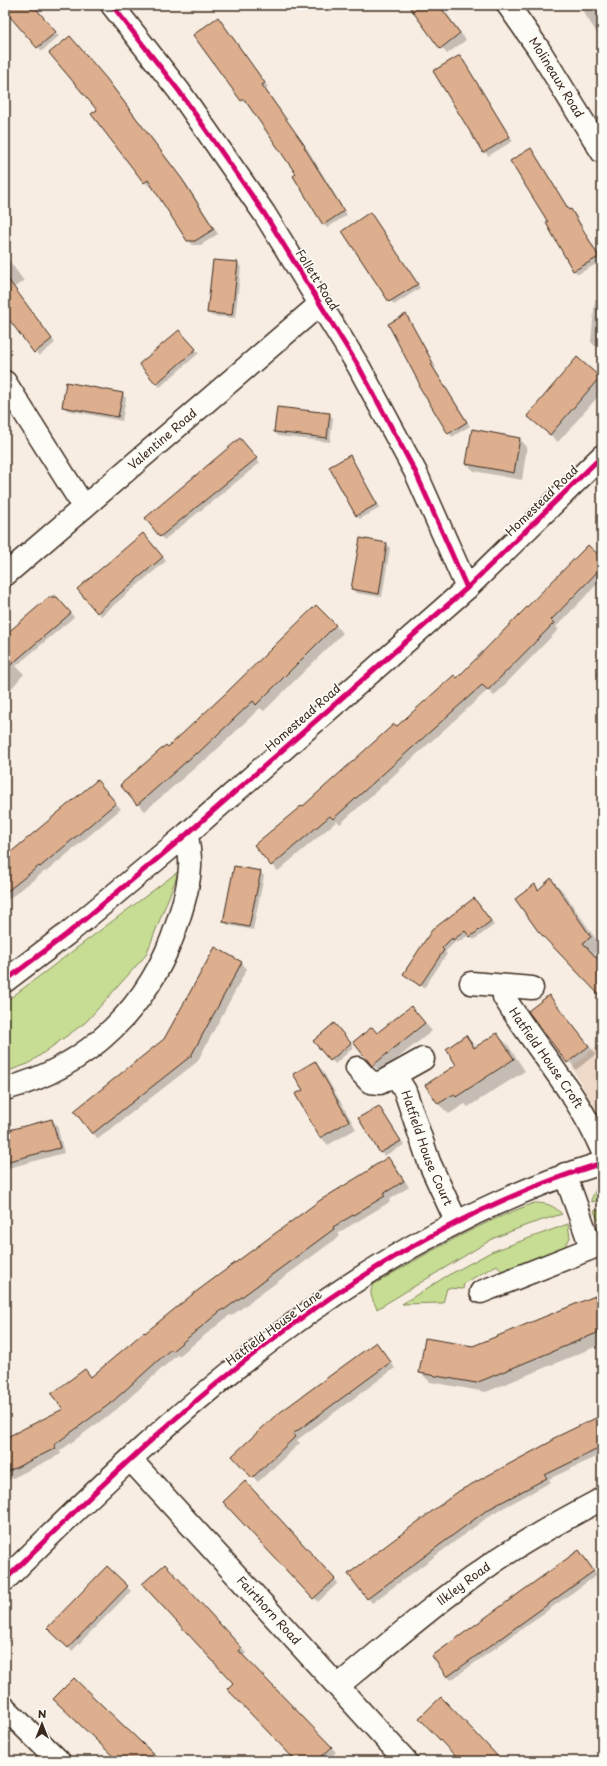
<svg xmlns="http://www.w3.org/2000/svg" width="607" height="1766" font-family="'Playpen Sans',sans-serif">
	<rect width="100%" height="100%" fill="#f7ede2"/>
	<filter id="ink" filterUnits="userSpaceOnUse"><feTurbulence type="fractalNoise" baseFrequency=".025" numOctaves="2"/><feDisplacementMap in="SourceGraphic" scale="8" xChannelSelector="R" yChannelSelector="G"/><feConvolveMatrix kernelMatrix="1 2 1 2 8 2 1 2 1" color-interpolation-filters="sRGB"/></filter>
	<g filter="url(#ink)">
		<path fill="#efdac9" d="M 602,1041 L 602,1123 L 572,1067 Z"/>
		<g fill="#c6dd93" stroke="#808458">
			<path d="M 179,871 L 146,955 L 86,1022 L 28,1064 L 5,1072 L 5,1002 Z"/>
			<path d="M 602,1182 L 602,1199 L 592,1202 L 591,1200 L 596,1189 Z"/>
			<path d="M 534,1203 C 547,1203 553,1205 562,1214 L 527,1225 L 494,1238 L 377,1309 C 373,1300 368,1294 373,1285 C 425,1254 477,1224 534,1203 Z"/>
			<path d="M 602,1209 L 602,1223 L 598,1220 L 594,1211 Z"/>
			<path d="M 568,1224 L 570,1238 L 562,1251 L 504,1274 L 497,1265 L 464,1283 L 463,1289 L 447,1288 L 443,1303 L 402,1304 L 445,1277 L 491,1252 Z"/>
		</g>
		<g fill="#0003">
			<path d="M 5,5 L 32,5 L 59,36 L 42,51 L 5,10 Z"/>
			<path d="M 190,5 L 198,5 L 194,9 Z"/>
			<path d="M 409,5 L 440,5 L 466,40 L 447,54 Z"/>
			<path d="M 579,5 L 602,5 L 602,41 Z"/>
			<path d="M 221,22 L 268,87 L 265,89 L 308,150 L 347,215 L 327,228 L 324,224 L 298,174 L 248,102 L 246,104 L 242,100 Z"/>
			<path d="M 460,56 L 513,141 L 488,156 L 435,71 Z"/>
			<path d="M 111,84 L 187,185 L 218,234 L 201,245 L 193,245 L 188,240 L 152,185 L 150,187 L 145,182 L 98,110 Z"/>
			<path d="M 531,149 L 570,211 L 575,214 L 602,261 L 578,274 L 574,270 L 550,223 Z"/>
			<path d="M 370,213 L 420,288 L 394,305 L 343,231 Z"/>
			<path d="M 5,255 L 24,281 L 11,289 L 5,289 Z"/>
			<path d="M 237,263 L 241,267 L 235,318 L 212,316 L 208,312 Z"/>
			<path d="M 595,299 L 602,300 L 602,346 L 595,346 L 591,342 Z"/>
			<path d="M 25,302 L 55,343 L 39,356 L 5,312 L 5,310 Z"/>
			<path d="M 406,316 L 436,367 L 434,368 L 470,426 L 452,437 L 422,386 Z"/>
			<path d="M 183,335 L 199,353 L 160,387 L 156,383 Z"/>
			<path d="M 577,359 L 602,381 L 602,392 L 558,442 L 536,423 Z"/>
			<path d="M 122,394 L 126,398 L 122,421 L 67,410 L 63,406 Z"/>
			<path d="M 329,414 L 333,418 L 330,442 L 278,436 L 275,432 Z"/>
			<path d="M 520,439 L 527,447 L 522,480 L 474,471 L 467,464 Z"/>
			<path d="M 244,443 L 260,463 L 164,540 L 161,536 Z"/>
			<path d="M 350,457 L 380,508 L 360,519 L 356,516 Z"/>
			<path d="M 5,464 L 7,466 L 5,482 Z"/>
			<path d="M 147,538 L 166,561 L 101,616 L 98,612 Z"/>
			<path d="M 387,544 L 390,548 L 382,597 L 356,593 L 352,589 Z"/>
			<path d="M 602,560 L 602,579 L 556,627 L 559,629 L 494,696 L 488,690 L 340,824 L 337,821 L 278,871 L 272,865 L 397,727 Z"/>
			<path d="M 54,594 L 74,617 L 16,666 L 24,674 L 5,696 L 5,646 L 15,628 Z"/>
			<path d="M 316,606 L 343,633 L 264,711 L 260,708 L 205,761 L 204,760 L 145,811 L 138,804 L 168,748 L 226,694 Z"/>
			<path d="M 102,787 L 121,809 L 46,872 L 45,871 L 5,902 L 5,854 L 7,853 L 9,855 Z"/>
			<path d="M 260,872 L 264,876 L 253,930 L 228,925 L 224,921 Z"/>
			<path d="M 551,879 L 562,890 L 602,948 L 594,955 L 602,964 L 602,996 L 592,986 L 535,885 L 539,890 Z"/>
			<path d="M 474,899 L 494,925 L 474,940 L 469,935 L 457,943 L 456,941 L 445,952 L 447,954 L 424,988 L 408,977 L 404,974 Z"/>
			<path d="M 215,949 L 242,963 L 247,969 L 197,1062 L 98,1139 L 93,1133 L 165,1040 Z"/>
			<path d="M 549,997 L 596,1054 L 576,1070 L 530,1011 Z"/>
			<path d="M 411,1007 L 432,1031 L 380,1072 L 373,1065 L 378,1034 Z"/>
			<path d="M 338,1028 L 354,1047 L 335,1064 L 315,1041 Z"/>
			<path d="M 497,1034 L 508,1045 L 525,1071 L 468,1107 L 465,1104 L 449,1114 L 438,1104 L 457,1065 L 466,1037 L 477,1047 Z"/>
			<path d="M 602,1045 L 602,1069 L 597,1049 Z"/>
			<path d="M 315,1062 L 322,1070 L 356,1129 L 328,1145 L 321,1137 L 304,1090 Z"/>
			<path d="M 379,1107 L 404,1145 L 384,1156 L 381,1152 Z"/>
			<path d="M 52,1120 L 57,1125 L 64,1153 L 5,1169 L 5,1132 Z"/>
			<path d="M 388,1158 L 394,1164 L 409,1187 L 389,1200 L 390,1202 L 338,1233 L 340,1236 L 231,1316 L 230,1315 L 179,1356 L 177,1355 L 117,1409 L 60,1451 L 61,1454 L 5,1482 L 5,1439 L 64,1410 L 85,1370 L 92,1377 L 145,1334 Z"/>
			<path d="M 602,1294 L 602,1344 L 486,1392 L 430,1382 L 420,1372 L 473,1347 Z"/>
			<path d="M 381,1349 L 395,1368 L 297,1440 L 300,1443 L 258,1482 L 233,1456 Z"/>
			<path d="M 602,1416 L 602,1454 L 549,1479 L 551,1482 L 492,1514 L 372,1603 L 349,1574 Z"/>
			<path d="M 245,1483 L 338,1583 L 318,1602 L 225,1502 Z"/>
			<path d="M 583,1555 L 597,1575 L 451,1680 L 447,1676 Z"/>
			<path d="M 107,1568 L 131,1591 L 72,1651 L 49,1628 Z"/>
			<path d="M 169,1570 L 246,1653 L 243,1656 L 336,1752 L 327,1761 L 297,1761 L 234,1683 Z"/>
			<path d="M 74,1679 L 162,1761 L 120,1761 Z"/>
		</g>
		<g fill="#ddaf8e" stroke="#3b2a1e">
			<path d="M 5,5 L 33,5 L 56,32 L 37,48 L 5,11 Z"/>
			<path d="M 408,5 L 439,5 L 460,33 L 440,49 Z"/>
			<path d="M 218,17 L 265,83 L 262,85 L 305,146 L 304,147 L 344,211 L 323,225 L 293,176 L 296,174 L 244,99 L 241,101 L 193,35 Z"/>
			<path d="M 70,36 L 106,78 L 182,179 L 214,229 L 195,241 L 187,241 L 148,180 L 144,183 L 91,114 L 97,110 L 49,53 Z"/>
			<path d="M 460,55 L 510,137 L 483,153 L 433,71 Z"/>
			<path d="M 531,148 L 569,210 L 571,209 L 599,257 L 573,271 L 546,223 L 548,222 L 510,161 Z"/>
			<path d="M 370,212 L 418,284 L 389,302 L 342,231 Z"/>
			<path d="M 213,260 L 238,262 L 232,315 L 207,313 Z"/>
			<path d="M 5,275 L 52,339 L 34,353 L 5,314 Z"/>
			<path d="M 406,314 L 433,363 L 431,364 L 467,422 L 448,434 L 419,386 L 420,385 L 388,324 Z"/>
			<path d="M 179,330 L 196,349 L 156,384 L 139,364 Z"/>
			<path d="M 577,357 L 600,377 L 550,435 L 527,416 Z"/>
			<path d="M 66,382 L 123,393 L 118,417 L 62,407 Z"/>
			<path d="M 277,407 L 330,413 L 327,438 L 274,432 Z"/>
			<path d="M 472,429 L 520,438 L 514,473 L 466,464 Z"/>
			<path d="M 240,438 L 257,458 L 160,537 L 145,518 Z"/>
			<path d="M 350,455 L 377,504 L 356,516 L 329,467 Z"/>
			<path d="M 143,533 L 163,557 L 97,613 L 77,589 Z"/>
			<path d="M 360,538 L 387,543 L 379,594 L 351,589 Z"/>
			<path d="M 588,545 L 602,558 L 602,567 L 551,620 L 554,623 L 488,690 L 482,685 L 333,819 L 330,816 L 271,866 L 254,845 L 301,806 L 302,807 L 394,724 L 397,726 L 454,675 L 457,678 Z"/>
			<path d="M 49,597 L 57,597 L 71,613 L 5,670 L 5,635 Z"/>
			<path d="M 316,605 L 336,625 L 256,705 L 253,701 L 197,754 L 196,753 L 137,805 L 120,785 L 166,745 L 168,747 L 226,693 Z"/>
			<path d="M 97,780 L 116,803 L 40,867 L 39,866 L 5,893 L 5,857 Z"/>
			<path d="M 234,866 L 261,871 L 249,927 L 223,922 Z"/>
			<path d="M 551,878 L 591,937 L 583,943 L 602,964 L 602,998 L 538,931 L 515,899 L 535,884 L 538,890 Z"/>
			<path d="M 474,898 L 491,921 L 470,937 L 465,931 L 453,940 L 452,938 L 442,948 L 444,950 L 420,986 L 403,974 L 432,930 Z"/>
			<path d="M 215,947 L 242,962 L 191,1056 L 92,1134 L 74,1111 L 164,1039 Z"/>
			<path d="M 549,995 L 589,1046 L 567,1063 L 528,1011 Z"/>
			<path d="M 411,1006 L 425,1023 L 372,1066 L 353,1042 L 372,1027 L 377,1033 Z"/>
			<path d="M 334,1023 L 351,1043 L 330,1061 L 313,1041 Z"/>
			<path d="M 497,1033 L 514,1059 L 456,1097 L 454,1094 L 438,1104 L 425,1085 L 456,1065 L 446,1049 L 466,1035 L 474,1048 Z"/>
			<path d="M 315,1061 L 349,1121 L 320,1138 L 295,1094 L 303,1090 L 293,1074 Z"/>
			<path d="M 379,1106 L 401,1141 L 380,1153 L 358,1118 Z"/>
			<path d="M 52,1119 L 60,1148 L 5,1162 L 5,1131 Z"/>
			<path d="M 388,1157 L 404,1181 L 383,1194 L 385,1196 L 333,1227 L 334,1229 L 224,1310 L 223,1309 L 172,1351 L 171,1349 L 111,1403 L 54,1445 L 56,1448 L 5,1473 L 5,1438 L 63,1409 L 51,1394 L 85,1369 L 91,1377 L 144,1332 L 145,1333 L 193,1294 L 319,1201 L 371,1169 L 371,1168 Z"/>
			<path d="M 595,1296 L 602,1312 L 602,1331 L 476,1383 L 419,1373 L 425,1338 L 473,1346 Z"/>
			<path d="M 376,1342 L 391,1362 L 293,1434 L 295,1437 L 252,1478 L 232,1456 L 275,1416 Z"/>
			<path d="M 602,1415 L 602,1447 L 545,1475 L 547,1478 L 487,1510 L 367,1599 L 348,1574 L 459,1491 L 552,1441 L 552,1439 Z"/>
			<path d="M 245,1481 L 335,1579 L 313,1599 L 223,1502 Z"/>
			<path d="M 579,1550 L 594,1571 L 447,1677 L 432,1656 Z"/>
			<path d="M 165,1564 L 242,1648 L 239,1651 L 332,1747 L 317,1761 L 296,1761 L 227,1689 L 233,1683 L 142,1584 Z"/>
			<path d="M 107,1566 L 128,1586 L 68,1648 L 47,1628 Z"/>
			<path d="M 74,1678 L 105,1708 L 161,1761 L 118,1761 L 53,1699 Z"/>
			<path d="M 441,1697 L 474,1731 L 502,1761 L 460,1761 L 419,1718 Z"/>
		</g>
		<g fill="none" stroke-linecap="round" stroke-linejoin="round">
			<defs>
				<g id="minor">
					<path d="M 112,5 L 179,91 L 264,213 L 359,367 L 416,473 L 467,588"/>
					<path id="s1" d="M 508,5 L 538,48 L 602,152"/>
					<path d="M 5,382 L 84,507"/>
					<path id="s2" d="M 5,575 L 320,304"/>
					<path d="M 5,981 L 67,934 L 187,834 L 467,588 L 602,456"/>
					<path d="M 471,983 L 532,988"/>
					<path id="s3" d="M 504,987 L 504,997 C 536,1049 578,1094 602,1150"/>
					<path d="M 357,1068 L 370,1082 L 380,1083 L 423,1059"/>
					<path id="s4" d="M 395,1075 L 405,1091 L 429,1162 L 456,1221"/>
					<path d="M 5,1089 C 89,1067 151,1005 177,924 C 183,906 189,886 190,867 C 191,857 188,845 187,834"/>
					<path d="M 565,1174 L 591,1247"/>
					<path d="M 481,1292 L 602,1244"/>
					<path id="s5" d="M 131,1460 L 406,1761"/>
					<path d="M 5,1580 C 177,1408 365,1236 602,1163"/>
					<path id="s6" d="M 338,1686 C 388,1644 438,1601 491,1564 C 526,1540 564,1519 602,1499"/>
					<path d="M 5,1708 L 59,1761"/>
				</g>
			</defs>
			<use href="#minor" stroke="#3b2a1e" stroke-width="25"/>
			<use href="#minor" stroke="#fdfcf7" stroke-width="22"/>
			<defs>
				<g id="cycleway">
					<path d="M 112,5 L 179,91 L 264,213 L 359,367 L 416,473 L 467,588"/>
					<path d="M 5,981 L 67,934 L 187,834 L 467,588 L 602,456"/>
					<path d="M 5,1580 C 177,1408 365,1236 602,1163"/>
				</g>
			</defs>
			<use href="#cycleway" stroke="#fdfcf7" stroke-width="8"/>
			<use href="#cycleway" stroke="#d6006c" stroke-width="5"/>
		</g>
	</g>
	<g text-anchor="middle" stroke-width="3.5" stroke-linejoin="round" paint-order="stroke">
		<g font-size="12" fill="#3b2a1e" stroke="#fdfcf7">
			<text dy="4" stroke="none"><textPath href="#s1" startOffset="87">Molineaux Road</textPath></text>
			<text transform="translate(317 280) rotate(58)" y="4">Follett Road</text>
			<text dy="4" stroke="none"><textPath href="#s2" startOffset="208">Valentine Road</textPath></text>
			<text transform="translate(542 501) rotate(-44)" y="4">Homestead Road</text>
			<text transform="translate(303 718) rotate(-41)" y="4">Homestead Road</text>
			<text dy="4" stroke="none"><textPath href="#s3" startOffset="84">Hatfield House Croft</textPath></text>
			<text dy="4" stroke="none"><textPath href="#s4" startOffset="80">Hatfield House Court</textPath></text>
			<text transform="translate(274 1328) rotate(-37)" y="4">Hatfield House Lane</text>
			<text dy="4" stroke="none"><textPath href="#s6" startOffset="162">Ilkley Road</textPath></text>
			<text dy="4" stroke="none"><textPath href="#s5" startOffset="204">Fairthorn Road</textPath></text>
		</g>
	</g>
	<rect width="607" height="1766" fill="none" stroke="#fdfcf7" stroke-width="20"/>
	<rect x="10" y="10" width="587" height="1746" fill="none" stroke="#3b2a1e" stroke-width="1.5" filter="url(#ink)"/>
	<g transform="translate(42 1724)" stroke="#fdfcf7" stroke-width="3" paint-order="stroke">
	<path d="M0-3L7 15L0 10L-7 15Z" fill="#3b2a1e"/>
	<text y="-6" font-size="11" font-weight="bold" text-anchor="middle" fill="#3b2a1e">N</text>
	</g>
</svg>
